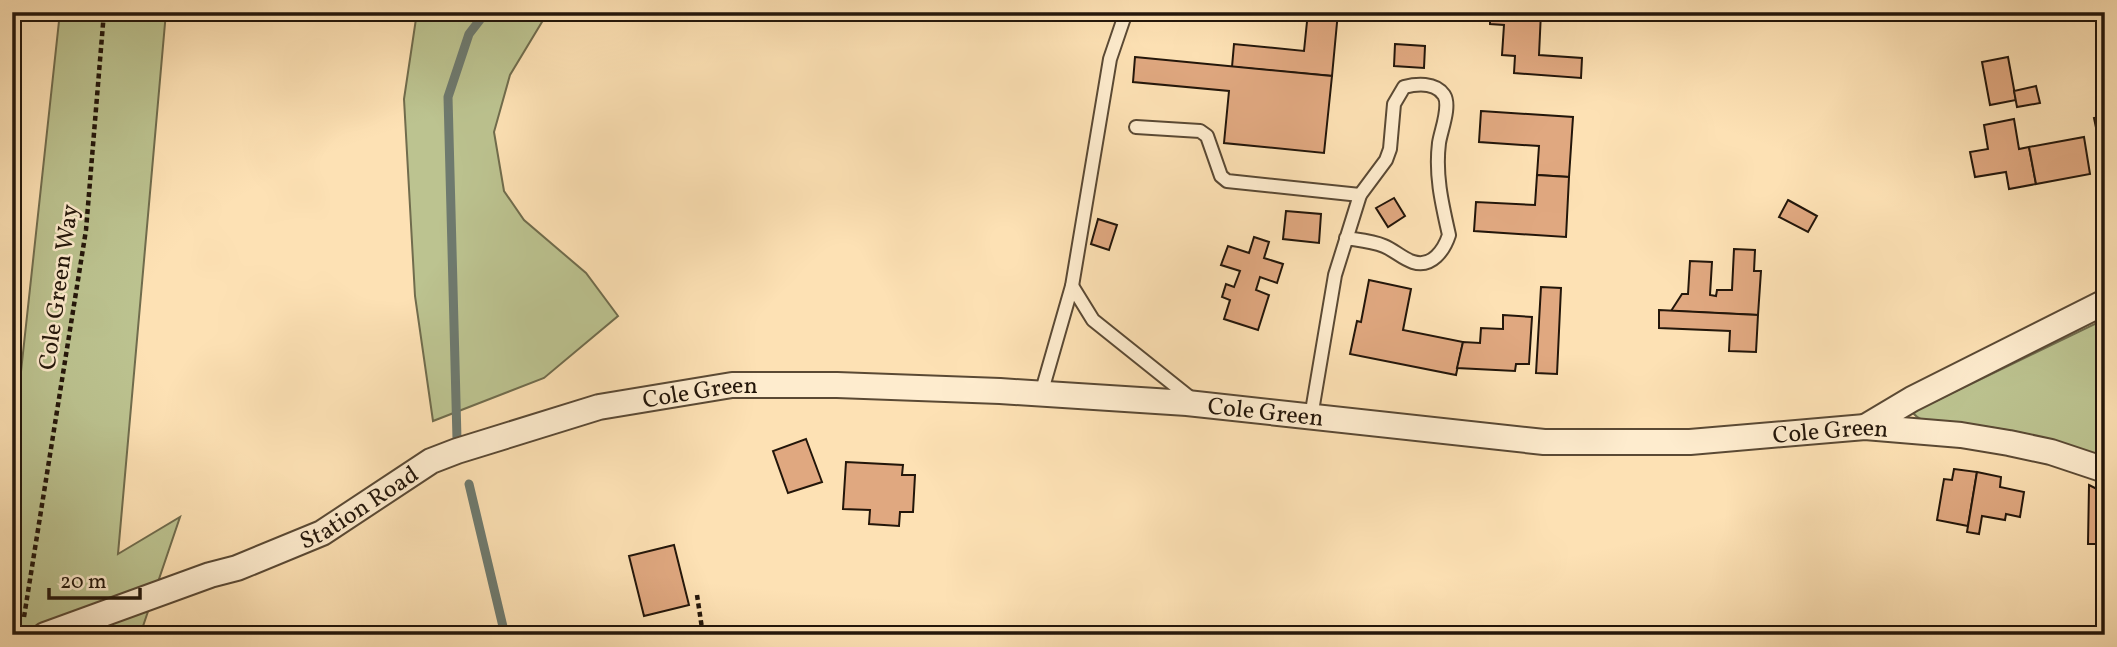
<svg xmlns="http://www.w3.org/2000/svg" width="2117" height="647" font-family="Vollkorn,serif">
	<rect width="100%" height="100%" fill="#fde1b4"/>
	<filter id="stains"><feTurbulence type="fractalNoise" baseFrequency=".00286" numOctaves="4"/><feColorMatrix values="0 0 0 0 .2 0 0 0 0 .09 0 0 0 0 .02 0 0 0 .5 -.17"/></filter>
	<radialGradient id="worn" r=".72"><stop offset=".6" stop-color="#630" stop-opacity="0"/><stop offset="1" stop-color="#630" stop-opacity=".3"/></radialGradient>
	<g fill="#bcc390" stroke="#706c4d" stroke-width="2">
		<path d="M 60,12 L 166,12 L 118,554 L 180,517 L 140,635 L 12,635 L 12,415 L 18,399 Z"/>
		<path d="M 417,12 L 548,12 L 510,75 L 494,132 L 504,191 L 524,220 L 586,273 L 618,316 L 544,378 L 433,421 L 415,296 L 404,99 Z"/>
		<path d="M 2105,319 L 2105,458 C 2059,440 2010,428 1961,424 C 1947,423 1924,426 1914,414 L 1915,411 Z"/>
	</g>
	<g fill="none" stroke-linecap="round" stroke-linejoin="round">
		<g stroke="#6e7a6f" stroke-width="9">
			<path d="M 457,439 L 448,97 L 469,34 L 486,12"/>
			<path d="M 469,484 L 505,635"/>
		</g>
	</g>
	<g fill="#e0a880" stroke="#23160a" stroke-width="2">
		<path d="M 1308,12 L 1338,12 L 1332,76 L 1232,67 L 1234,44 L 1304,51 Z"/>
		<path d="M 1439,12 L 1541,12 L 1539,55 L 1582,58 L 1581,78 L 1514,73 L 1515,56 L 1502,55 L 1504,25 L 1490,24 L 1490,20 L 1439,17 Z"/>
		<path d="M 1395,44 L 1425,46 L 1424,68 L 1394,66 Z"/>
		<path d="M 1135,57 L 1332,76 L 1324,153 L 1224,143 L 1229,91 L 1133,82 Z"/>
		<path d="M 2008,57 L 2016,100 L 1990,105 L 1982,62 Z"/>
		<path d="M 2036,86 L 2040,103 L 2017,107 L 2014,91 Z"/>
		<path d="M 1481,111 L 1573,117 L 1569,177 L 1537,175 L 1539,146 L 1479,142 Z"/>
		<path d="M 2105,116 L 2105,166 L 2104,166 L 2094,118 Z"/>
		<path d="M 2014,119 L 2019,149 L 2029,147 L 2036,184 L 2009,189 L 2006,172 L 1975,177 L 1970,152 L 1988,149 L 1984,125 Z"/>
		<path d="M 2084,137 L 2090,174 L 2036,184 L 2029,147 Z"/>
		<path d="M 1537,175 L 1569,177 L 1566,237 L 1474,231 L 1476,202 L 1535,205 Z"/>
		<path d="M 1394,198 L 1405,216 L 1388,227 L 1376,208 Z"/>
		<path d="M 1788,200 L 1817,216 L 1808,232 L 1779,217 Z"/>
		<path d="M 1286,211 L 1321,214 L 1319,243 L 1283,239 Z"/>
		<path d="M 1098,219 L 1117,225 L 1109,250 L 1091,244 Z"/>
		<path d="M 1254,237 L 1269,242 L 1264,258 L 1283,264 L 1277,283 L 1260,277 L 1256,290 L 1269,295 L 1258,330 L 1224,319 L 1230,300 L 1222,297 L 1226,284 L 1234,287 L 1240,271 L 1221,265 L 1228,246 L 1249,253 Z"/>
		<path d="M 1734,249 L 1755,250 L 1754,271 L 1761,271 L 1758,315 L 1671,311 L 1682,294 L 1688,294 L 1690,261 L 1712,262 L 1710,295 L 1716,296 L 1717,290 L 1732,290 Z"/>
		<path d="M 1369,280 L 1411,289 L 1403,330 L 1463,342 L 1456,375 L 1350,354 L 1357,321 L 1361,322 Z"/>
		<path d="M 1541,287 L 1561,288 L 1557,374 L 1536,373 Z"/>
		<path d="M 1659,310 L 1758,315 L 1756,352 L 1729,351 L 1730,331 L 1659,328 Z"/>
		<path d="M 1503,315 L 1532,317 L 1529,364 L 1516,364 L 1515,371 L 1457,368 L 1463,342 L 1480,343 L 1481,328 L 1503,329 Z"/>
		<path d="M 806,439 L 822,482 L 788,493 L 773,451 Z"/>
		<path d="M 846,462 L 903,465 L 902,475 L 915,475 L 913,512 L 900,512 L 899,526 L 869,524 L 870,510 L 843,509 Z"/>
		<path d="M 1954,469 L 1977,472 L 1968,526 L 1937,520 L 1944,479 L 1952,480 Z"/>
		<path d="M 1977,472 L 2001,477 L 2000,487 L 2024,492 L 2020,517 L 2006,514 L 2005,520 L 1982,516 L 1979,534 L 1967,532 Z"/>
		<path d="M 2089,485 L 2105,493 L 2105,544 L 2088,544 Z"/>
		<path d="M 674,545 L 689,605 L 644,616 L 629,556 Z"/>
	</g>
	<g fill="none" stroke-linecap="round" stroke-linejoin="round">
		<defs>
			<g id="service">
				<path d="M 1136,127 L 1200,131 L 1207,136 L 1221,176 L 1227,181 L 1360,195"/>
				<path d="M 1072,286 L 1093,320 L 1193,400"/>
				<path d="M 1041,394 L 1072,286 L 1110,59 L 1126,12"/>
				<path d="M 1311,417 L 1335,275 L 1360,195 L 1386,160 L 1390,149 L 1394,104 L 1404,87 C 1416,84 1435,82 1444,95 C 1451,106 1441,130 1439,143 C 1435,175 1442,204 1449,235 C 1444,250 1432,268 1413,262 C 1403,259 1394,250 1384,246 C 1372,241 1358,240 1346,238"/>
				<path d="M 92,635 L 97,614"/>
			</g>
			<g id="minor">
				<path d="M 1865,427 L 1912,399 L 2105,302"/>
				<path id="s1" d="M 45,635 L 210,575 L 237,568 L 322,533 L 431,461 L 457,451 L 599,407 L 732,385 L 837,385 L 1000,391 L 1187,403 L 1544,442 L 1690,442 L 1865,427 L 1961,435 L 2009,443 L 2051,452 L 2105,470"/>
			</g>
		</defs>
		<use href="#service" stroke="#5a4934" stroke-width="16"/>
		<use href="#minor" stroke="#5a4934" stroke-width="28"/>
		<g stroke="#23160a" stroke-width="4.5" stroke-dasharray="5 3.5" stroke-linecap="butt">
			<path d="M 697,595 L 703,635"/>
			<path d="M 24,617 L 86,230 L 104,12"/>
		</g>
		<use href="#service" stroke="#feecce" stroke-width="12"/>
		<use href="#minor" stroke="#feecce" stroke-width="24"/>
	</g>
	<g text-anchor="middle" stroke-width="5" stroke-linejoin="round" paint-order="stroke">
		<g font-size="24" fill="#23160a" stroke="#feecce">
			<text transform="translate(58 287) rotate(-82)" y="8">Cole Green Way</text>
			<text dy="8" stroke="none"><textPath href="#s1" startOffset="705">Cole Green</textPath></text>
			<text dy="8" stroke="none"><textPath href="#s1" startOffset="1272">Cole Green</textPath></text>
			<text dy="8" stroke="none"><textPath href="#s1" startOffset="1839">Cole Green</textPath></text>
			<text dy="8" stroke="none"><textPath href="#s1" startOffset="340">Station Road</textPath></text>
		</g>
	</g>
	<rect width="2117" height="647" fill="none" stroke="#fde1b4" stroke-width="42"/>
	<rect x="14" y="14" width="2089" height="619" fill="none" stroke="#23160a" stroke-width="3.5"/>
	<rect x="21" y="21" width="2075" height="605" fill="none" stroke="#23160a" stroke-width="2"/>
	<path d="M49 588v10h91v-10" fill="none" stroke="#23160a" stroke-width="3.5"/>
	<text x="60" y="588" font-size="21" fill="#23160a" stroke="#feecce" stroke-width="5" paint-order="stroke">20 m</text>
	<rect width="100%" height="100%" filter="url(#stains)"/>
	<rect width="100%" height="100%" fill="url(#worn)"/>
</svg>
